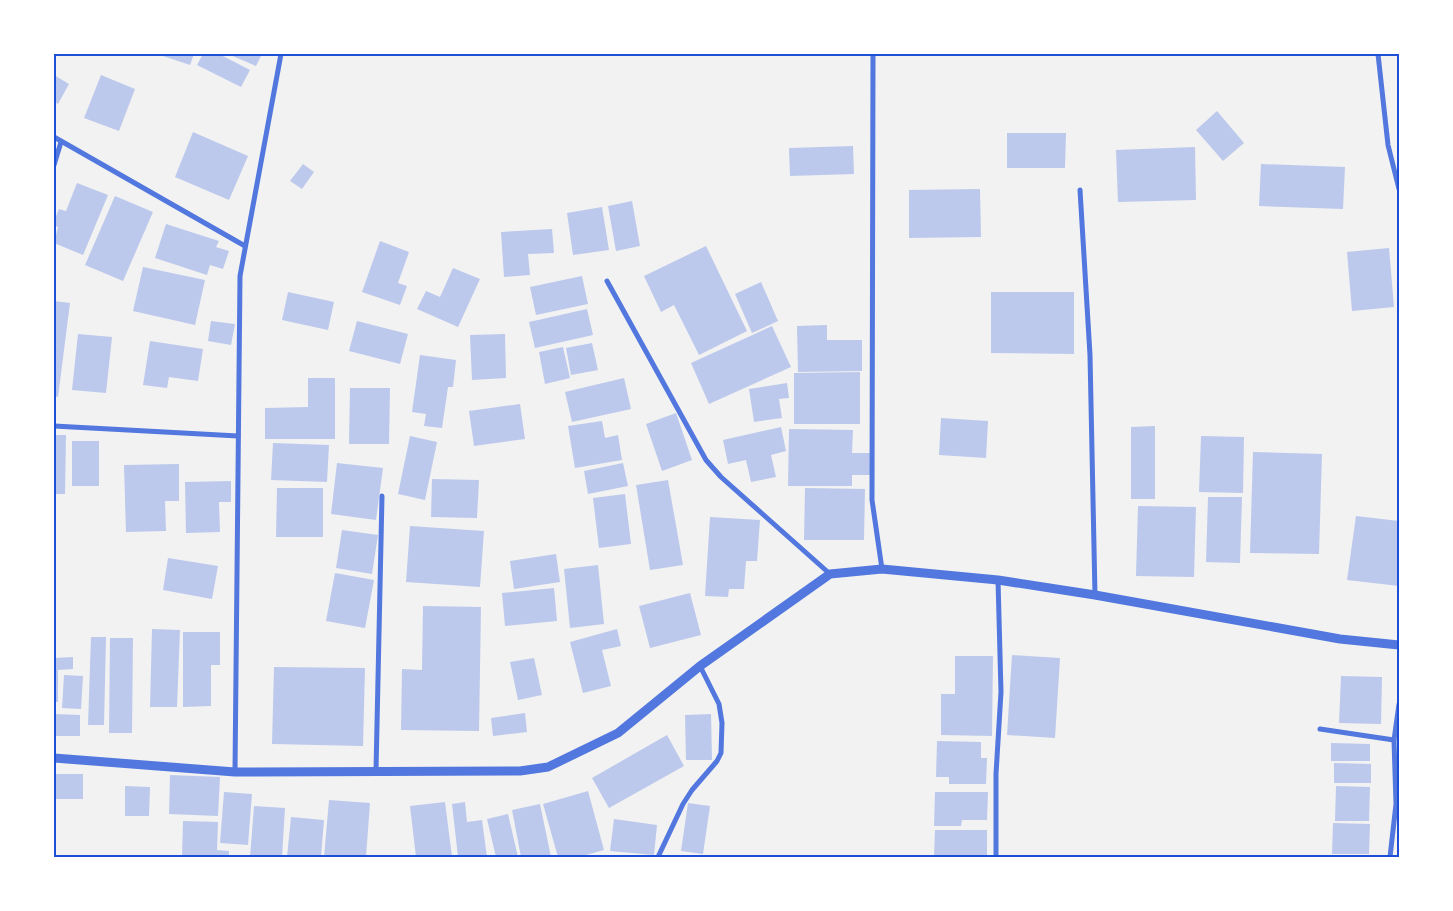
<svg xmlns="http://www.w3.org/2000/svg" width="1453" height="911" font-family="Bitter,serif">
	<rect width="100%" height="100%" fill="#f2f2f2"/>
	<g fill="#bdc9ec">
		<path d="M 157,54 L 194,54 L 190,65 Z"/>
		<path d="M 203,54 L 219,54 L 250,70 L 241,87 L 197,65 Z"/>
		<path d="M 228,54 L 262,54 L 256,66 Z"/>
		<path d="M 54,75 L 69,84 L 58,104 L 54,101 Z"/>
		<path d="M 101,75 L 135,89 L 119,131 L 84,118 Z"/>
		<path d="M 1217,111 L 1244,143 L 1223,161 L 1196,130 Z"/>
		<path d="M 193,132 L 248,156 L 229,200 L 175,177 Z"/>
		<path d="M 1007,133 L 1066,133 L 1065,168 L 1007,168 Z"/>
		<path d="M 853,146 L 854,174 L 790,176 L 789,148 Z"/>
		<path d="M 1195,147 L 1196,200 L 1118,202 L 1116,150 Z"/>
		<path d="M 303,164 L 314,172 L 302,189 L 290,181 Z"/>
		<path d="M 1261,164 L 1345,167 L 1343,209 L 1259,206 Z"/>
		<path d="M 77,183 L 108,195 L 83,255 L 54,243 L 58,227 L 54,225 L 54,221 L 59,209 L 66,211 Z"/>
		<path d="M 980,189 L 981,237 L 909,238 L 909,190 Z"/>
		<path d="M 115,196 L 153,212 L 123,281 L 85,265 Z"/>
		<path d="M 632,201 L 640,246 L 616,251 L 608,206 Z"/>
		<path d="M 602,207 L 609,250 L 573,255 L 567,213 Z"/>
		<path d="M 166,224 L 219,241 L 216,247 L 229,251 L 223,269 L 210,265 L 207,275 L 155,258 Z"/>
		<path d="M 552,229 L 554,253 L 528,254 L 530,275 L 504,277 L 501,232 Z"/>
		<path d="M 380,241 L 409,252 L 398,283 L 407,286 L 400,305 L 362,292 Z"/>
		<path d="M 706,246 L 747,331 L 699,355 L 674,305 L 661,312 L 644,276 Z"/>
		<path d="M 1389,248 L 1394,307 L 1352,311 L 1347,252 Z"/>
		<path d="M 143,267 L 205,280 L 195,325 L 133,311 Z"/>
		<path d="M 453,268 L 480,279 L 458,327 L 417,309 L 426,291 L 440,297 Z"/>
		<path d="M 582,276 L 588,304 L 536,315 L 530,287 Z"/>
		<path d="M 761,282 L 778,321 L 752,333 L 735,294 Z"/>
		<path d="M 288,292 L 334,302 L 328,330 L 282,320 Z"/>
		<path d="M 991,292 L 1074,292 L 1074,354 L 991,353 Z"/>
		<path d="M 54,301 L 70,303 L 58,397 L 54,396 Z"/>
		<path d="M 587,309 L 593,335 L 535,348 L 529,322 Z"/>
		<path d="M 211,321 L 235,324 L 231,345 L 208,341 Z"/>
		<path d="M 357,321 L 408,334 L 400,364 L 349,351 Z"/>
		<path d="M 827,325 L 827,340 L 862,340 L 862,371 L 798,372 L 797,326 Z"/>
		<path d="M 772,326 L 791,367 L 709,404 L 691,363 Z"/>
		<path d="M 78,334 L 112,337 L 106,393 L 72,390 Z"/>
		<path d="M 505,334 L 506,378 L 472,380 L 470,335 Z"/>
		<path d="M 150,341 L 203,349 L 198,381 L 169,377 L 167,388 L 143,385 Z"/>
		<path d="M 592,343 L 598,370 L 571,375 L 566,348 Z"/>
		<path d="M 563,347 L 570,378 L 545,384 L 539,352 Z"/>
		<path d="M 420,355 L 456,360 L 453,387 L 448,387 L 442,428 L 424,426 L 426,414 L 412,412 Z"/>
		<path d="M 860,372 L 860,424 L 794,424 L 794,373 Z"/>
		<path d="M 308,378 L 335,378 L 335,439 L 265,439 L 265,408 L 308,407 Z"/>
		<path d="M 624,378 L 631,409 L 572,422 L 565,392 Z"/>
		<path d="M 787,383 L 789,398 L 779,399 L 782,418 L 754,422 L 749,389 Z"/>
		<path d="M 350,388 L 390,388 L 389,444 L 349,444 Z"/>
		<path d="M 520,404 L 525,439 L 474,446 L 469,411 Z"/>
		<path d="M 676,413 L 692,460 L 662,471 L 646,424 Z"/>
		<path d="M 941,418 L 988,421 L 986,458 L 939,455 Z"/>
		<path d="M 602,421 L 605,438 L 618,435 L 622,460 L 575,468 L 568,426 Z"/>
		<path d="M 1155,426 L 1155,499 L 1131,499 L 1131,427 Z"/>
		<path d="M 781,427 L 786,451 L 771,455 L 776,477 L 751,482 L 746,460 L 728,464 L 723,440 Z"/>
		<path d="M 789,429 L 853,430 L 852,453 L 870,453 L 870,475 L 852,475 L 852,486 L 788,486 Z"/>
		<path d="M 54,435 L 66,435 L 65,494 L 54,494 Z"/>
		<path d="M 410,436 L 437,442 L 425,500 L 398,494 Z"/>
		<path d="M 1201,436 L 1244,437 L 1243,493 L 1199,492 Z"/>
		<rect x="72" y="441" width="27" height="45"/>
		<path d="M 273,443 L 329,445 L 327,482 L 271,480 Z"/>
		<path d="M 1253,452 L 1322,454 L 1319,554 L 1250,553 Z"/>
		<path d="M 337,463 L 383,468 L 376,520 L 331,514 Z"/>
		<path d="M 623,463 L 628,486 L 588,494 L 584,471 Z"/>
		<path d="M 179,464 L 179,501 L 165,501 L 166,531 L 126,532 L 124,465 Z"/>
		<path d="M 432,479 L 479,480 L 477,518 L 431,517 Z"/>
		<path d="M 668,480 L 683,565 L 650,570 L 636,485 Z"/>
		<path d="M 231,481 L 231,502 L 219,502 L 220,532 L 186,533 L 185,482 Z"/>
		<path d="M 277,488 L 323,488 L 323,537 L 276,537 Z"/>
		<path d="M 805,488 L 865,489 L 864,540 L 804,540 Z"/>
		<path d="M 625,494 L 631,544 L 599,548 L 593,498 Z"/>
		<path d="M 1208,497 L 1242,497 L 1240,563 L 1206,562 Z"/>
		<path d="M 1138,506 L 1196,507 L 1194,577 L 1136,576 Z"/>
		<path d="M 1356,516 L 1399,521 L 1399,586 L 1347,580 Z"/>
		<path d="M 710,517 L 760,520 L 757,561 L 746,561 L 744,589 L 729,589 L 728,597 L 705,596 Z"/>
		<path d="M 410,526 L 484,531 L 480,587 L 406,582 Z"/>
		<path d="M 342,530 L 378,535 L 372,574 L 336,568 Z"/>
		<path d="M 556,554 L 560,582 L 514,589 L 510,561 Z"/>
		<path d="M 168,558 L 218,566 L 212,599 L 163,590 Z"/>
		<path d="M 598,565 L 604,624 L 570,628 L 564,569 Z"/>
		<path d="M 335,573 L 374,580 L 365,628 L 326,621 Z"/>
		<path d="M 554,588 L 557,621 L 505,626 L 502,593 Z"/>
		<path d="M 690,593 L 701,635 L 650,648 L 639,606 Z"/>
		<path d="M 423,606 L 481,607 L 479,731 L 401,730 L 402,669 L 422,670 Z"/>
		<path d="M 152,629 L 180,630 L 177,707 L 150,707 Z"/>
		<path d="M 617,629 L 621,646 L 602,650 L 611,686 L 583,693 L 570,642 Z"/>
		<path d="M 183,632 L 220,632 L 220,665 L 211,665 L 211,706 L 183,707 Z"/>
		<path d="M 91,637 L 106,637 L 104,725 L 88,725 Z"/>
		<path d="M 110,638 L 133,638 L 132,733 L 109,733 Z"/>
		<path d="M 1012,655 L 1060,658 L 1055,738 L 1007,735 Z"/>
		<path d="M 955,656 L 993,656 L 992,736 L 941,735 L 941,694 L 955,694 Z"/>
		<path d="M 73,657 L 73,669 L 58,670 L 58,702 L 54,702 L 54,658 Z"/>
		<path d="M 534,658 L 542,695 L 518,700 L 510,662 Z"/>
		<path d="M 274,667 L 365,668 L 363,746 L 272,744 Z"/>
		<path d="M 64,675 L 83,676 L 81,709 L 62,708 Z"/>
		<path d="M 1341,676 L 1382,677 L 1381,724 L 1339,723 Z"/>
		<path d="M 525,713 L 527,732 L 493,736 L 491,718 Z"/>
		<path d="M 54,714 L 80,715 L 80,736 L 54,736 Z"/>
		<path d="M 711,714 L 712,760 L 686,760 L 685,715 Z"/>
		<path d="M 667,735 L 684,766 L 609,808 L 592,778 Z"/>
		<path d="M 937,741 L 981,742 L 981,758 L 987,758 L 986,784 L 949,784 L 949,777 L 936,777 Z"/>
		<path d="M 1331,743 L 1370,744 L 1370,761 L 1331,761 Z"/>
		<path d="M 1334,763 L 1371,764 L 1371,783 L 1334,783 Z"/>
		<rect x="54" y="774" width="29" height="25"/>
		<path d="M 170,775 L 220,777 L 218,816 L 169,814 Z"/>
		<path d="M 125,786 L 150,787 L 149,816 L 125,816 Z"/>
		<path d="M 1336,786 L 1370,787 L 1369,821 L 1335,821 Z"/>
		<path d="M 588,791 L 604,850 L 579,857 L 558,857 L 543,804 Z"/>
		<path d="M 224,792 L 252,794 L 248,845 L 220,843 Z"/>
		<path d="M 935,792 L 988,792 L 987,820 L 962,820 L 961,826 L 934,826 Z"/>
		<path d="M 329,800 L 370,803 L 366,857 L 324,857 Z"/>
		<path d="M 445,802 L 452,857 L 416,857 L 410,806 Z"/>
		<path d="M 465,802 L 467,822 L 482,820 L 487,857 L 458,857 L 452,804 Z"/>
		<path d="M 688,803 L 710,806 L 703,854 L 681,851 Z"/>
		<path d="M 540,804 L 551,857 L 521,857 L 512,810 Z"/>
		<path d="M 254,806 L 285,808 L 282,857 L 250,857 Z"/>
		<path d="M 508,814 L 518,857 L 496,857 L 487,819 Z"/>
		<path d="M 291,817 L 324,820 L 321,857 L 287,857 Z"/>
		<path d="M 614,819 L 657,825 L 654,855 L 610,851 Z"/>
		<path d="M 183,821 L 218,822 L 217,850 L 229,851 L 229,857 L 182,857 Z"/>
		<path d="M 1333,823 L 1370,824 L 1369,854 L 1332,854 Z"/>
		<path d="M 935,830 L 987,830 L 987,857 L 934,857 Z"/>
	</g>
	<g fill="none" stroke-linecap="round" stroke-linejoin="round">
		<g stroke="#5277de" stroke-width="5">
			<path d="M 873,54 L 872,500 L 882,569"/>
			<path d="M 1378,54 L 1388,145 L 1399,189"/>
			<path d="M 54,137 L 245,246"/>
			<path d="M 54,165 L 61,142"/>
			<path d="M 1080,190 L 1090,355 L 1095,595"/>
			<path d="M 607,281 L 706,460 L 721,477 L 830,574"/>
			<path d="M 54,426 L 238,436"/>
			<path d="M 1320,729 L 1394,740"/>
			<path d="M 376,771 L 382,496"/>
			<path d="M 235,772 L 240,276 L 281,54"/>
			<path d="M 658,857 L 683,804 L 692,790 L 717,761 L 721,753 L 722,723 L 719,704 L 700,666"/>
			<path d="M 996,857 L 996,774 L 1001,692 L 998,580"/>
			<path d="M 1390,857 L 1396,804 L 1394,740 L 1399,704"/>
		</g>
		<path stroke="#5277de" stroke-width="9" d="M 54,758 L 235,772 L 520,771 L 548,767 L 618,733 L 700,666 L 830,574 L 882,569 L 998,580 L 1095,595 L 1340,639 L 1399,645"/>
	</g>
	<rect width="1453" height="911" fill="none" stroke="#ffffff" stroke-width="110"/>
	<rect x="55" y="55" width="1343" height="801" fill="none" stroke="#1d4ed8" stroke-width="2"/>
</svg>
